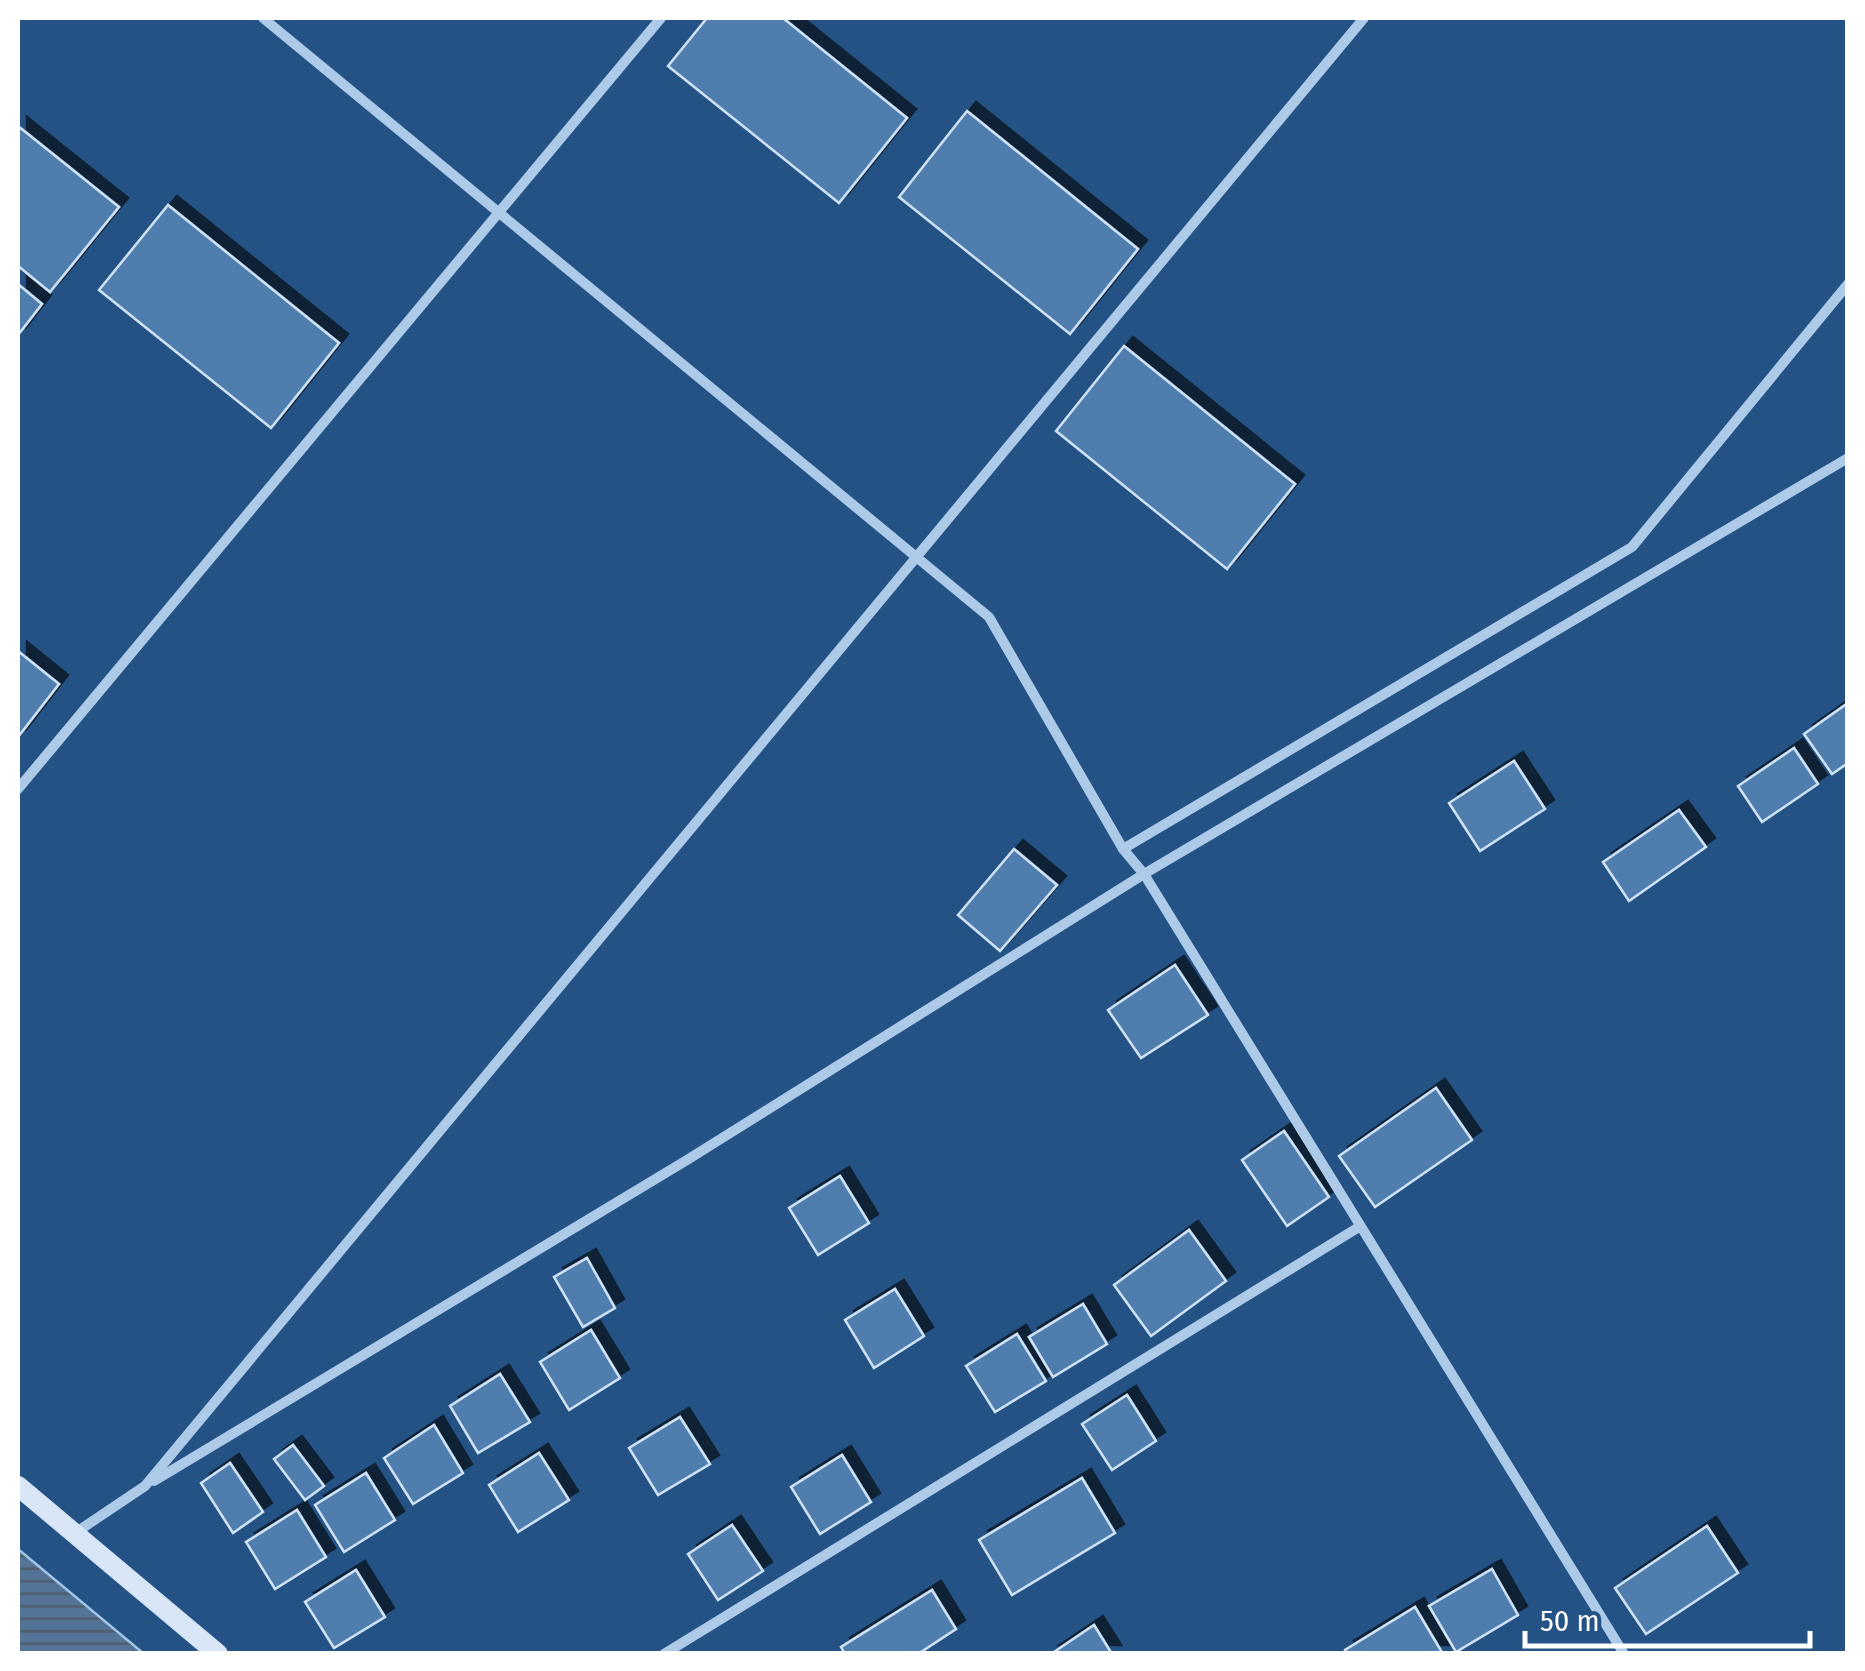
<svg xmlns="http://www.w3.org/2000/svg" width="1865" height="1671" font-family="'Fira Sans Condensed',sans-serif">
	<defs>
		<pattern id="water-rules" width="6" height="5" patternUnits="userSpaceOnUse" patternTransform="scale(2.5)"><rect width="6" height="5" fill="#537397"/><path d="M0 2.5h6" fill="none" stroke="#4f5e6e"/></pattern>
		<filter id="shadow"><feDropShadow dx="9" dy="-9" stdDeviation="0" flood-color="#0009"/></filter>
	</defs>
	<rect width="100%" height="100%" fill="#245285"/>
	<path fill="url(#water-rules)" stroke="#a1c5e9" stroke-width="2.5" d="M 18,1549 L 143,1653 L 18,1653 Z"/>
	<g fill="#507eae" stroke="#d1e3f6" stroke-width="2.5" filter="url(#shadow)">
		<path d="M 707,18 L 783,18 L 907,118 L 839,203 L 668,66 Z"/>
		<path d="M 967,111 L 1138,249 L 1070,334 L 899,197 Z"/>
		<path d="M 18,126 L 119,207 L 50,292 L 18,266 Z"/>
		<path d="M 168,205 L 339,343 L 271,428 L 99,290 Z"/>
		<path d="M 18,284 L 42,304 L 18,335 Z"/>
		<path d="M 1124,346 L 1295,484 L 1227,569 L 1056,431 Z"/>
		<path d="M 18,651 L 59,684 L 18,737 Z"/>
		<path d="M 1848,703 L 1848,763 L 1832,774 L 1804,734 Z"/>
		<path d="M 1794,748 L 1818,784 L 1762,822 L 1738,786 Z"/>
		<path d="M 1514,761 L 1545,809 L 1480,851 L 1449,803 Z"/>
		<path d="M 1679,810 L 1706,847 L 1629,901 L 1603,862 Z"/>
		<path d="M 1014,849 L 1057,885 L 1000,951 L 958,915 Z"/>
		<path d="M 1175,965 L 1208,1015 L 1141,1058 L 1108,1010 Z"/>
		<path d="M 1436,1088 L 1472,1140 L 1375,1207 L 1339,1156 Z"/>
		<path d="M 1284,1131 L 1329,1197 L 1287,1226 L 1242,1160 Z"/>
		<path d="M 840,1176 L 869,1223 L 818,1255 L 789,1208 Z"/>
		<path d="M 1189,1230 L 1226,1281 L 1151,1336 L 1114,1285 Z"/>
		<path d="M 587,1258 L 615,1308 L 583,1327 L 554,1277 Z"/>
		<path d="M 895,1289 L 924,1336 L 874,1368 L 845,1320 Z"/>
		<path d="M 1083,1304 L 1107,1344 L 1053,1377 L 1029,1337 Z"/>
		<path d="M 591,1330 L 620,1378 L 569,1410 L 540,1362 Z"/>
		<path d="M 1017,1334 L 1046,1381 L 995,1412 L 966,1366 Z"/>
		<path d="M 500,1374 L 530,1422 L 478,1453 L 450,1406 Z"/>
		<path d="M 1127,1395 L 1156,1441 L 1112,1470 L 1082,1424 Z"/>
		<path d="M 680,1417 L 710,1464 L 658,1495 L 629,1448 Z"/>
		<path d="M 434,1425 L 463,1473 L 413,1504 L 384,1458 Z"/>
		<path d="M 293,1445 L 324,1486 L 305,1500 L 274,1459 Z"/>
		<path d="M 539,1453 L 569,1500 L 518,1532 L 489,1485 Z"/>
		<path d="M 842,1455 L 871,1502 L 820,1534 L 791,1487 Z"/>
		<path d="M 230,1463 L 263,1512 L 233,1533 L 201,1483 Z"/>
		<path d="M 366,1473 L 395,1520 L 344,1552 L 315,1505 Z"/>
		<path d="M 1082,1478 L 1115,1533 L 1012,1595 L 979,1540 Z"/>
		<path d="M 297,1510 L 326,1557 L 275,1589 L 246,1542 Z"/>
		<path d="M 732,1525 L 763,1571 L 718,1600 L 688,1554 Z"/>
		<path d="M 1707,1526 L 1738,1573 L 1646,1634 L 1615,1588 Z"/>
		<path d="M 1492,1569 L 1518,1615 L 1456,1652 L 1429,1606 Z"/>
		<path d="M 356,1570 L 385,1617 L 334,1648 L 305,1602 Z"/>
		<path d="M 932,1590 L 956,1629 L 918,1654 L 845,1654 L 841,1647 Z"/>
		<path d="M 1415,1607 L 1443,1654 L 1347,1654 L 1345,1650 Z"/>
		<path d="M 1094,1625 L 1112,1654 L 1051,1654 Z"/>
	</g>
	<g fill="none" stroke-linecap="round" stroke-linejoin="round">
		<g stroke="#adcae8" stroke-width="10">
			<path d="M 263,18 L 989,617 L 1123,849 L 1144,874 L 1624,1654"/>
			<path d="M 18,789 L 661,18"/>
			<path d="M 1123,849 L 1632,547 L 1848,284"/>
			<path d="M 154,1481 L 687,1160 L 1144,874 L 1848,458"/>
			<path d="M 75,1533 L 145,1486 L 1364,18"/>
			<path d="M 664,1654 L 1359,1227"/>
		</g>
		<path stroke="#d8e6f7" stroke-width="20" d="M 18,1486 L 218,1654"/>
	</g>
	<rect width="1865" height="1671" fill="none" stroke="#ffffff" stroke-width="40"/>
	<path d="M1525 1631v15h285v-15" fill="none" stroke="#ffffff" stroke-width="5"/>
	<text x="1540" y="1631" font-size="30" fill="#ffffff" stroke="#245285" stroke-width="8" paint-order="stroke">50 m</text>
</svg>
